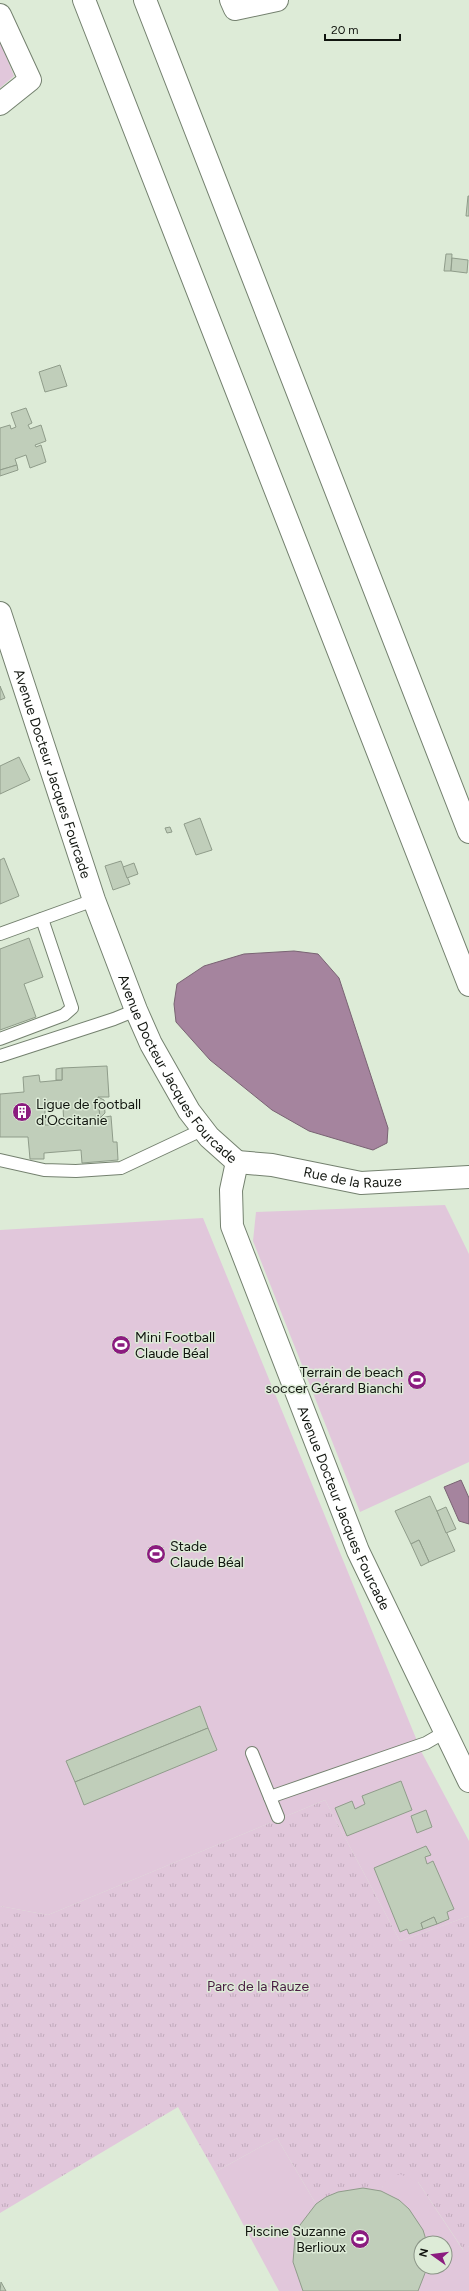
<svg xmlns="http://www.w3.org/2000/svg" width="469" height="2291" font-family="Figtree,sans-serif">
	<defs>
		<pattern id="grass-tufts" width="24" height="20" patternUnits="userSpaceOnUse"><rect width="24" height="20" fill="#e1c7db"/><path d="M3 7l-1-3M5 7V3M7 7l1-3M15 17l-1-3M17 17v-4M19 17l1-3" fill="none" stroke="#c0aabb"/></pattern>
	</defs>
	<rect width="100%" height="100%" fill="#ddebd7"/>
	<path fill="url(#grass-tufts)" d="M 325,1800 L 400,1941 L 469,1916 L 469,2246 L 464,2251 L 418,2182 L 383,2186 L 381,2191 L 316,2204 L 277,2138 L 215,2172 L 178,2107 L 0,2213 L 0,1906 L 48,1915 Z"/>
	<g fill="#e1c7db" fill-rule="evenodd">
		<path d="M 0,41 L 14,76 L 0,88 Z"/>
		<path d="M 445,1205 L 469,1254 L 469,1462 L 360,1512 L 253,1241 L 256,1212 Z"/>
		<path d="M 203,1218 L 422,1753 L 469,1841 L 469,1916 L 400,1941 L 325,1800 L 48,1915 L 0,1906 L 0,1230 Z"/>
		<path d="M 277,2138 L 316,2204 C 335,2191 357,2184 380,2191 L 386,2181 L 400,2174 L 418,2182 L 463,2250 L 469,2246 L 469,2291 L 279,2291 L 215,2172 ZM 421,2243 L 445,2243 L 445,2267 L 421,2267 Z"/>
	</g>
	<g fill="#a5849e" stroke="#796373">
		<path d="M 294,951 L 318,954 L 339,978 L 388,1128 L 387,1143 L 373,1150 L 309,1131 L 272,1110 L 210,1060 L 176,1022 L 174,1004 L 177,984 L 204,966 L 244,954 Z"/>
		<path d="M 461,1480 L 469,1498 L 469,1524 L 459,1521 L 444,1487 Z"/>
	</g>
	<g fill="#c0ceba" stroke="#8f9c8a" fill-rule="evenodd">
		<path d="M 468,196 L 469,196 L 469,216 L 466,216 Z"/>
		<path d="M 446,254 L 452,254 L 451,271 L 444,271 Z"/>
		<path d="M 452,258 L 468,260 L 467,273 L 451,271 Z"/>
		<path d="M 60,365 L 67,386 L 45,392 L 39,372 Z"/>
		<path d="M 26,408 L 32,423 L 28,425 L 30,429 L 41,425 L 46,441 L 35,445 L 36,447 L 41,445 L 46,462 L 30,468 L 26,455 L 15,459 L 17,465 L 0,470 L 0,428 L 10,425 L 11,429 L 16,427 L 11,413 Z"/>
		<path d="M 17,465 L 18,470 L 0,476 L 0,470 Z"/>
		<path d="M 0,686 L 5,698 L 0,700 Z"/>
		<path d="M 19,757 L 30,780 L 0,794 L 0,766 Z"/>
		<path d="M 200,818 L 212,850 L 196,855 L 184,824 Z"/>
		<path d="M 170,827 L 172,832 L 167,833 L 165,828 Z"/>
		<path d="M 4,858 L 19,896 L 0,904 L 0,860 Z"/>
		<path d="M 121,861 L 130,884 L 113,890 L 105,866 Z"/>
		<path d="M 134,863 L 138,874 L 127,878 L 123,867 Z"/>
		<path d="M 29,938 L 43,977 L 24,984 L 36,1017 L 0,1030 L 0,949 Z"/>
		<path d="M 107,1066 L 109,1097 L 98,1097 L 100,1118 L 111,1116 L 113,1142 L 117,1142 L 118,1160 L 82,1163 L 81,1150 L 44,1153 L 44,1159 L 30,1159 L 28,1137 L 0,1137 L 0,1094 L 24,1092 L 23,1077 L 39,1075 L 40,1082 L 62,1080 L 62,1068 ZM 63,1108 L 64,1125 L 45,1125 L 45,1109 Z"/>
		<path d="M 62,1068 L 62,1080 L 56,1080 L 56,1069 Z"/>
		<path d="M 98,1097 L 104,1100 L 105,1113 L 100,1118 Z"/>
		<path d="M 430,1496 L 455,1551 L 429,1562 L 419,1540 L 411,1544 L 395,1511 Z"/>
		<path d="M 446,1507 L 456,1529 L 446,1533 L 437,1511 Z"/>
		<path d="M 419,1540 L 429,1562 L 421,1566 L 411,1544 Z"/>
		<path d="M 200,1706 L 208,1728 L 75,1782 L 66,1761 Z"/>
		<path d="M 208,1728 L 217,1750 L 84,1805 L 75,1782 Z"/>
		<path d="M 401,1781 L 412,1810 L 347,1836 L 335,1808 L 352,1801 L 355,1809 L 365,1804 L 362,1796 Z"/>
		<path d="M 426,1810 L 432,1827 L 417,1833 L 411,1816 Z"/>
		<path d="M 426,1846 L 431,1855 L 425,1857 L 427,1864 L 433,1861 L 454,1909 L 447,1912 L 449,1919 L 437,1924 L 434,1917 L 421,1923 L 423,1929 L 409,1934 L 407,1929 L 400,1932 L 374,1868 Z"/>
		<path d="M 434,1917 L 437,1924 L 423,1929 L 421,1923 Z"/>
		<path d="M 363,2188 L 381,2191 L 399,2200 L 409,2209 L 423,2230 L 427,2243 L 421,2243 L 421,2267 L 427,2268 L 418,2291 L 303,2291 L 293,2262 L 295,2237 L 300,2225 L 316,2204 L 326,2197 L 338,2192 Z"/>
		<path d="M 1,2282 L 6,2291 L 0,2291 Z"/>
	</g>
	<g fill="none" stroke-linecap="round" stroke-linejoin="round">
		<defs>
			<g id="service">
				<path d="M 0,934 L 94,900"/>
				<path d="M 0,1039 L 64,1015 L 72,1008 L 42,919"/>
				<path d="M 0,1056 L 114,1019 L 136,1010"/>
				<path d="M 0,1160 L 44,1170 L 76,1171 L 121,1168 L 204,1129"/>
				<path d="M 252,1753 L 278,1817"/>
				<path d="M 270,1797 L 426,1743 L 445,1732"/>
			</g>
			<g id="minor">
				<path d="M 231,0 L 235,9 L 277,0"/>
				<path d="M 0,15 L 30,80 L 0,104"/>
				<path id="s1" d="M 0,613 L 94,900 L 136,1010 L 151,1044 L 189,1111 L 209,1137 L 237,1162"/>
				<path id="s2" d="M 237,1162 L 231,1190 L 232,1226 L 358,1551 L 469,1781"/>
				<path id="s3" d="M 237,1162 L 272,1165 L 361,1183 L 469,1177"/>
			</g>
			<g id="motorway">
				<path d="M 84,0 L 469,985"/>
				<path d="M 145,0 L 469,832"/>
			</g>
		</defs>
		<use href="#service" stroke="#74816f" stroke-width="14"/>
		<use href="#minor" stroke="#74816f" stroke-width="24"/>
		<use href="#motorway" stroke="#74816f" stroke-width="24"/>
		<use href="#service" stroke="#fff" stroke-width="12"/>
		<use href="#minor" stroke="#fff" stroke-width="22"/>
		<use href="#motorway" stroke="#fff" stroke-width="22"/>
	</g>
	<defs>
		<symbol id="building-disc" viewBox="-11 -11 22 22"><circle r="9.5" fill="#8b1c7f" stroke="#ddebd7"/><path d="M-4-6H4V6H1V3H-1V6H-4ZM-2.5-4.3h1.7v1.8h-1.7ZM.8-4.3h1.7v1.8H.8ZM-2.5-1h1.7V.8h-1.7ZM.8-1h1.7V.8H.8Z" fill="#fff"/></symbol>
		<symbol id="stadium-disc" viewBox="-11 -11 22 22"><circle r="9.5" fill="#8b1c7f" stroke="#ddebd7"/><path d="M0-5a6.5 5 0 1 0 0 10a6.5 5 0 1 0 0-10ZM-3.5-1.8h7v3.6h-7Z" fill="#fff"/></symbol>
	</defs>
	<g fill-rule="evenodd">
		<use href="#building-disc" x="11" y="1101" width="22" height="22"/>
		<use href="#stadium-disc" x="110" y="1334" width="22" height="22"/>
		<use href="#stadium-disc" x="406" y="1369" width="22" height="22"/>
		<use href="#stadium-disc" x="145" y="1543" width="22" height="22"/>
		<use href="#stadium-disc" x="349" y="2228" width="22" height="22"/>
	</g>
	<g text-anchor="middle" stroke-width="3" stroke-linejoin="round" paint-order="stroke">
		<g font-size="14" fill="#11150f" stroke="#ddebd7">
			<text dy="5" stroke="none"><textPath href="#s1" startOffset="169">Avenue Docteur Jacques Fourcade</textPath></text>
			<text dy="5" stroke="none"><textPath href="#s1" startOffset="492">Avenue Docteur Jacques Fourcade</textPath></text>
			<text dy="5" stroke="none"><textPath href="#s3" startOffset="117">Rue de la Rauze</textPath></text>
			<text dy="5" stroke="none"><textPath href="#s2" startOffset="368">Avenue Docteur Jacques Fourcade</textPath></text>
		</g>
		<g font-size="14" fill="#11150f" stroke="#ddebd7" text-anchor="start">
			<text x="36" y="1109">Ligue de football<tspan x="36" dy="16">d'Occitanie</tspan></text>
			<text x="135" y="1342">Mini Football<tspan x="135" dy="16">Claude Béal</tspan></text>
			<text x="403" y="1377" text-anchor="end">Terrain de beach<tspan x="403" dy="16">soccer Gérard Bianchi</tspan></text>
			<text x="170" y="1551">Stade<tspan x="170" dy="16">Claude Béal</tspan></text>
			<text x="346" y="2236" text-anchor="end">Piscine Suzanne<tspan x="346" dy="16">Berlioux</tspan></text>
		</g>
		<g font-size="14" fill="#481d42" stroke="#ddebd7">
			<text x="258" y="1991">Parc de la Rauze</text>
		</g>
	</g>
	<g transform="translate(433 2255) rotate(284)"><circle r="19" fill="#ddebd7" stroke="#8b9587"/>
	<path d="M0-3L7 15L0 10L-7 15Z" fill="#8b1c7f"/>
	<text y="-6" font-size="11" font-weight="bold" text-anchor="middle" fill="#11150f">N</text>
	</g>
	<path d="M325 34v6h75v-6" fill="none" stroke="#11150f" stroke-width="2"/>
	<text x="331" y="34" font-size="12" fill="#11150f" stroke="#ddebd7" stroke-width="3" paint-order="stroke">20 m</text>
</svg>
